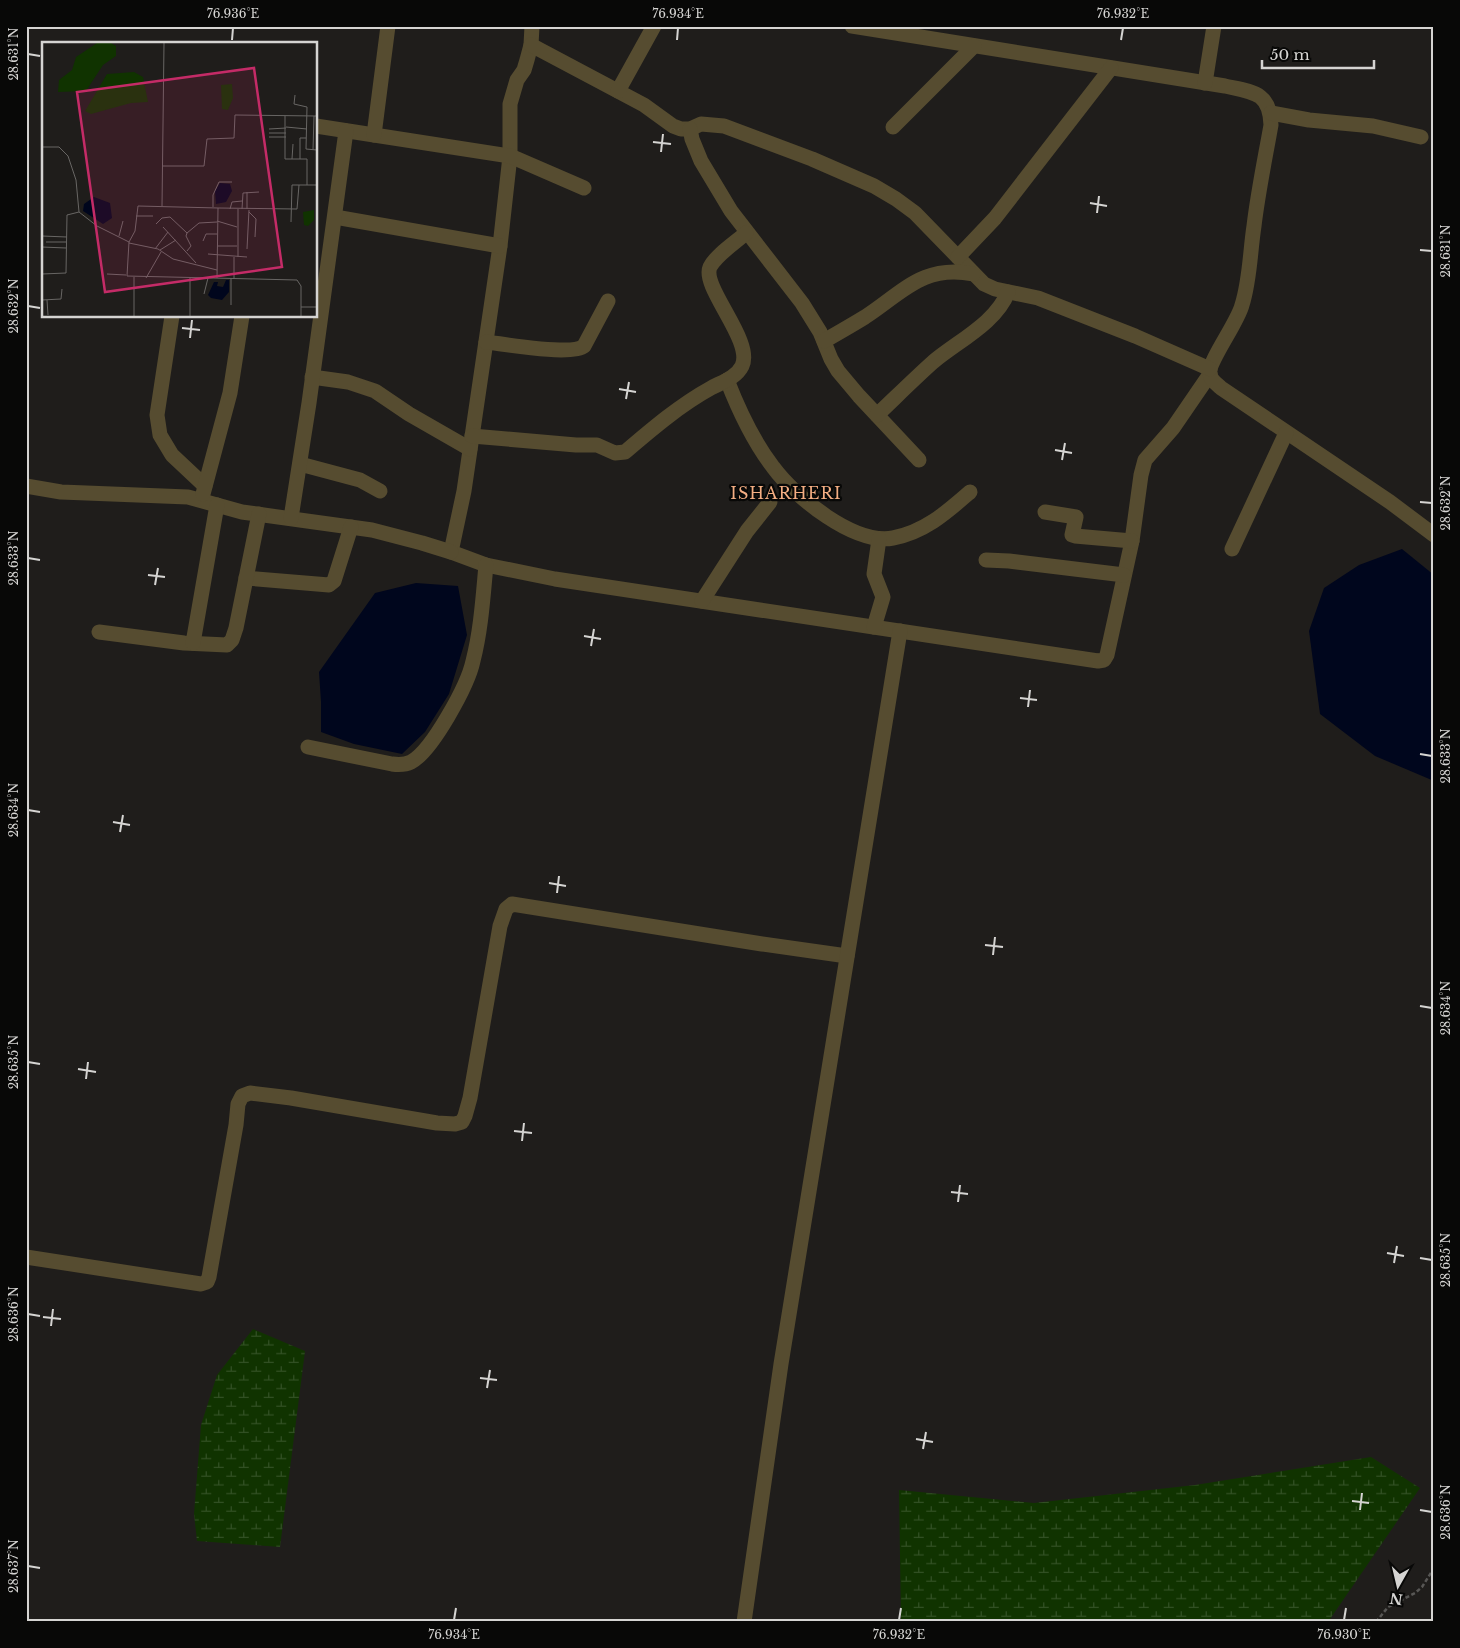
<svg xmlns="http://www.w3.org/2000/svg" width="1460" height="1648" font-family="'Libre Baskerville',serif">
	<defs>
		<pattern id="wetland-marsh" width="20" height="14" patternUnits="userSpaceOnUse" patternTransform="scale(1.25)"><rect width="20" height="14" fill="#103300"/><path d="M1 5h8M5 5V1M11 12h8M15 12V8" fill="none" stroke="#325024"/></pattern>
	</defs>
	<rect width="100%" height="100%" fill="#1f1d1b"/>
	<g fill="url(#wetland-marsh)">
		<path d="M 253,1329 L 305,1351 L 280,1547 L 197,1541 L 194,1514 L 201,1425 L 217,1375 Z"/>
		<path d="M 1371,1457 L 1420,1488 L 1328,1622 L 901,1622 L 899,1490 L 1034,1503 L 1195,1485 Z"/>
	</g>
	<g fill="#00061d">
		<path d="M 1402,549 L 1434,575 L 1434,781 L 1375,756 L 1320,714 L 1309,631 L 1324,588 L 1359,565 Z"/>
		<path d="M 416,583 L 458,586 L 467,635 L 449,694 L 425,732 L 402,754 L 354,744 L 321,732 L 321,702 L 319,672 L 375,593 Z"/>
	</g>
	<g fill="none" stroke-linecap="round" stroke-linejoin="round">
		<path stroke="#585755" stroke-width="2.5" stroke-dasharray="4 2.5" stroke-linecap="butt" d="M 1376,1622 L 1388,1607 L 1415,1593 L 1422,1587 L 1434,1568"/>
		<g stroke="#564c30" stroke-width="15">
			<path d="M 532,26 L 531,45 L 527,60 L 524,70 L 517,80 L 510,104 L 510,156 L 500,246 L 464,491 L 451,552 L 486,565 L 555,579 L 1098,661 L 1104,660 L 1107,655 L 1132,541 L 1141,475 L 1145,460 L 1173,428 L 1210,374"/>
			<path d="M 852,26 L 1225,86 C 1253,92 1270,92 1271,125 C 1265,159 1258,192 1254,226 C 1250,252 1250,280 1242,305 C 1238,322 1208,362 1210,373 C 1210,380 1217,384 1221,388 L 1390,502 L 1434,535"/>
			<path d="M 531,45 L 644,105 L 673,126 L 681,129 L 690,129 L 701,124 L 724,126 L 812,159 L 874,186 L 896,199 L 915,213 L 984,284 L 995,289 L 1038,298 L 1135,336 L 1210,369"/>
			<path d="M 1205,83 L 1214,26"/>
			<path d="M 618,91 L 654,26"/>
			<path d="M 1271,113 L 1309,120 L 1373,126 L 1421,137"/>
			<path d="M 316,126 L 510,156 L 584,188"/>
			<path d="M 893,127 L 974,46"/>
			<path d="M 690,129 L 692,139 L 701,161 L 731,211 L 802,303 L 820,332 L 831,359 L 838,371 L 859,396 L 919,460"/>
			<path d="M 374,135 L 388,26"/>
			<path d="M 335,217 L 500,246"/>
			<path d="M 958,257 L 995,218 L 1111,68"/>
			<path d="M 172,316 L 157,415 L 160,435 L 172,455 L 205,486"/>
			<path d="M 824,341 C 838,333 852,325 865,317 C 902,293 923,264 973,274"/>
			<path d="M 486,342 C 504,344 572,356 584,346 L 608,301"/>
			<path d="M 312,377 L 348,382 L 375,391 L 409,414 L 470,449"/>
			<path d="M 727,380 C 739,411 753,441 773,467 C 795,497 854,545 893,538 C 925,532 947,512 970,492"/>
			<path d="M 877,415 C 896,397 914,379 933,362 C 958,341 996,323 1008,292"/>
			<path d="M 472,436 L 576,445 L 597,445 L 615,453 L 625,452 C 652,429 680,405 711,388 C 722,382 736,378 742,366 C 754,341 701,287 710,267 C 716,255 736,242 746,233"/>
			<path d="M 300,464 L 360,480 L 380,491"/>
			<path d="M 26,486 L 61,492 L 188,497 L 242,512 L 372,530 L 422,543 L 451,552"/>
			<path d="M 203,494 L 230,393 L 242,316"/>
			<path d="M 1045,512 L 1076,517 L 1072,535 L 1075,536 L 1132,541"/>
			<path d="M 291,518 L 309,403 L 346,131"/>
			<path d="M 1232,549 L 1286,433"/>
			<path d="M 986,560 L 1009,561 L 1124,575"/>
			<path d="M 246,578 L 329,585 L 334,581 L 351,527"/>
			<path d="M 702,601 L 747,531 L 770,502"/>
			<path d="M 874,627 L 883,597 L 874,574 L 879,539"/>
			<path d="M 99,632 L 184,643 L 227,645 L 232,640 L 236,628 L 259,514"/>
			<path d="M 193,643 L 217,505"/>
			<path d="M 308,747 L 392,764 C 399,765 405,765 411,762 C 432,751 468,685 473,661 C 481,630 483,597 486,565"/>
			<path d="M 26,1257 L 201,1284 L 207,1282 L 209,1277 L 236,1125 L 238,1104 L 242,1096 L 250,1093 L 291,1098 L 437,1123 L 455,1124 L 462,1122 L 465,1116 L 470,1098 L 500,926 L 506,909 L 512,904 L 762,944 L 847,956"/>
			<path d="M 744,1622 L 781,1364 L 900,631"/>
		</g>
	</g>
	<path fill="none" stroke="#d5d4d2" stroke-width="2" d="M 232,40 L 233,28M 677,40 L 678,28M 1121,40 L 1123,28M 28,54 L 40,56M 653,142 L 671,144M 661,152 L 663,134M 1090,203 L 1107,206M 1097,213 L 1099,196M 1420,250 L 1432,251M 28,306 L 40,308M 182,328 L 200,330M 190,338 L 192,320M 619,389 L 636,392M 626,399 L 629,382M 1055,450 L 1072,453M 1062,460 L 1065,443M 1420,502 L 1432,503M 28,558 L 40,560M 148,575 L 165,577M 155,585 L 158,568M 584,636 L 601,639M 591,646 L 594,629M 1020,698 L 1037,700M 1028,707 L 1030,690M 1420,754 L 1432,756M 28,810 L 40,812M 113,822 L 130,825M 120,832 L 123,815M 549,883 L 566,886M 557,893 L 559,876M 985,945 L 1003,947M 993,955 L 995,937M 1420,1006 L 1432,1008M 28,1062 L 40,1064M 78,1069 L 96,1072M 86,1079 L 88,1062M 514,1131 L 532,1133M 522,1141 L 524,1123M 951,1192 L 968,1194M 958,1202 L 960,1185M 1387,1253 L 1404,1256M 1420,1258 L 1432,1260M 1394,1263 L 1397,1246M 28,1314 L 40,1316M 43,1317 L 61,1319M 51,1326 L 53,1309M 480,1378 L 497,1380M 487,1388 L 490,1370M 916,1439 L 933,1442M 923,1449 L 926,1432M 1352,1501 L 1369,1503M 1360,1510 L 1362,1493M 1420,1510 L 1432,1512M 28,1566 L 40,1568M 454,1620 L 456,1608M 899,1620 L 901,1608M 1344,1620 L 1346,1608"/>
	<g text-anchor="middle" stroke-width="4.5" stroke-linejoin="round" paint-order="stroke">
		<g font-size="16" letter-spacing="1" fill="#f4ae83" stroke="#080807">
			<text x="786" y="499">ISHARHERI</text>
		</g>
	</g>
	<g transform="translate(42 42)">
		<rect width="275" height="275" fill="#1f1d1b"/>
		<path d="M 55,1 L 69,1 L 74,4 L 74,14 L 61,23 L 44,49 L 16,50 L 17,38 L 30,28 L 34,15 ZM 92,30 L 101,35 L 106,60 L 89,61 L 49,72 L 43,69 L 65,32 ZM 190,42 L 191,56 L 186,68 L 180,67 L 179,43 ZM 272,168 L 272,178 L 266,184 L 262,183 L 261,170 Z" fill="#103300"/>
		<path d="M 178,141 L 188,142 L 190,149 L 184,160 L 174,162 L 173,149 ZM 52,155 L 68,161 L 70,176 L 61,182 L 41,169 L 42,162 ZM 184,238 L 187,238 L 187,250 L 180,258 L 169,256 L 166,253 L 172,240 L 176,240 L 175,244 L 181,245 Z" fill="#00061d"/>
		<path fill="none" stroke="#686664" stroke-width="1" d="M 253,53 L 252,62 L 265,65 L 264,107 L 275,108M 243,74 L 243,117 L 265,117 L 265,143M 244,85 L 265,87M 227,87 L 244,86M 227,91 L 244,91M 227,95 L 244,95M 0,105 L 17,105 L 26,114 L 34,138 L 37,170 L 55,184 L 87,200 L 85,234 L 255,238 L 259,244 L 259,274M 271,108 L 272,74M 250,117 L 251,102M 258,117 L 258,96 L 264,96M 121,124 L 162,124 L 165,97 L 192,96 L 193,73 L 275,74M 120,164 L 122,1M 171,165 L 171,153 L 177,140 L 190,140M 176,166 L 255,167 L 257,143M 188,167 L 190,160 L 200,159M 196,167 L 196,215M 200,167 L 201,151 L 217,150M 205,167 L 205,150M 207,170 L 214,177 L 213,195M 94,174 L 111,174M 175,179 L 195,185M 249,180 L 250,143 L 275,143M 114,182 L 120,176 L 128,175 L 145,191M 121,185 L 154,221M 0,194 L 25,195M 77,194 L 81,179M 161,199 L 164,192 L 175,192M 4,200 L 25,200M 87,200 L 93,189 L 96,164 L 176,166 L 175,236M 87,201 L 116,207 L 131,217 L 175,228M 175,204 L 195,204M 0,205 L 24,206M 113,207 L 126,190M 205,207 L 207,168M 118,208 L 134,198M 145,209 L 149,204 L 144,194 L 145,191 L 157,181 L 175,180M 166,212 L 205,215M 192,215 L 192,236M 0,232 L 24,231 L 25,173 L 37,170M 65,232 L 84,233M 104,236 L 119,210M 189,236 L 189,263M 162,252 L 166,236M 0,258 L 19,257 L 20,247M 5,258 L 6,273M 259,265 L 275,265M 92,274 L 92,235M 148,274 L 148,236"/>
		<path fill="#c42b67" fill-opacity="0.15" stroke="#c42b67" stroke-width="2.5" d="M 212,26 L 240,225 L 63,250 L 35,50 Z"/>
		<rect width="275" height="275" fill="none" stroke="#d5d4d2" stroke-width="2.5"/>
	</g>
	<rect width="1460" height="1648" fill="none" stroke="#080807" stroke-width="55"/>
	<g transform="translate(1398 1586) rotate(188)" stroke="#080807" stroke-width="4" paint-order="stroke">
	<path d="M0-4L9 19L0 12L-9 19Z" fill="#d5d4d2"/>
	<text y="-8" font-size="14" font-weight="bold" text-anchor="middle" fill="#d5d4d2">N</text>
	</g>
	<path d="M1262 60v8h112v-8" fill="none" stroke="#d5d4d2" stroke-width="2.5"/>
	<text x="1270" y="60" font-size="15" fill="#d5d4d2" stroke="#080807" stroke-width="4" paint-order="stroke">50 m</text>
	<rect x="28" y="28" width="1404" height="1592" fill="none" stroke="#d5d4d2" stroke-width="2"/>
	<g font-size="12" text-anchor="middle" fill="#d5d4d2">
		<text x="233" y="18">76.936°E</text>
		<text x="678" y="18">76.934°E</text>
		<text x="1123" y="18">76.932°E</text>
		<text transform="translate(14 54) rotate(-90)" y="4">28.631°N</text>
		<text transform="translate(1446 251) rotate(-90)" y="4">28.631°N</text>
		<text transform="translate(14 306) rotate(-90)" y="4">28.632°N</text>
		<text transform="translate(1446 503) rotate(-90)" y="4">28.632°N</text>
		<text transform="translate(14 558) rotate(-90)" y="4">28.633°N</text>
		<text transform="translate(1446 756) rotate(-90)" y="4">28.633°N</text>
		<text transform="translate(14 810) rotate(-90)" y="4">28.634°N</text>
		<text transform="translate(1446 1008) rotate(-90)" y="4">28.634°N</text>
		<text transform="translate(14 1062) rotate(-90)" y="4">28.635°N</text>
		<text transform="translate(1446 1260) rotate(-90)" y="4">28.635°N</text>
		<text transform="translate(14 1314) rotate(-90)" y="4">28.636°N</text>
		<text transform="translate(1446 1512) rotate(-90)" y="4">28.636°N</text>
		<text transform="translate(14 1566) rotate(-90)" y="4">28.637°N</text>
		<text x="454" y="1639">76.934°E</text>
		<text x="899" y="1639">76.932°E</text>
		<text x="1344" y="1639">76.930°E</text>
	</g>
</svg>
